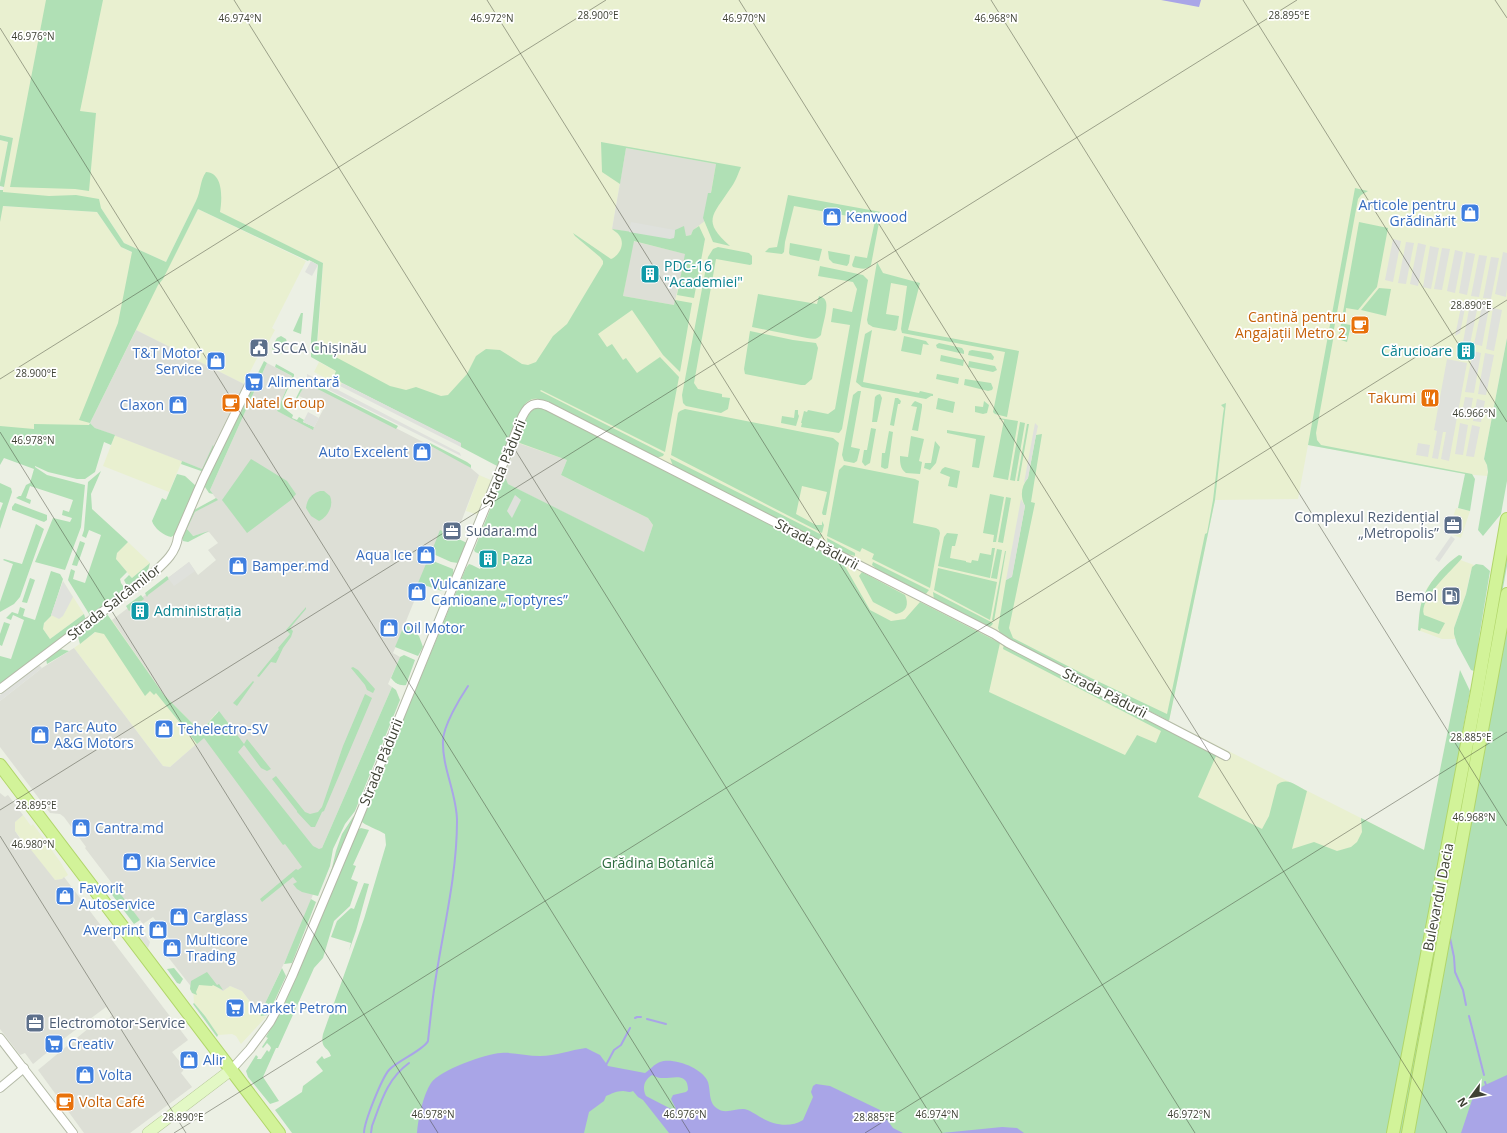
<svg xmlns="http://www.w3.org/2000/svg" width="1507" height="1133" font-family="'Open Sans',sans-serif">
	<rect width="100%" height="100%" fill="#ecf0e4"/>
	<g fill="#e9f0d0" fill-rule="evenodd">
		<path d="M 0,0 L 1507,0 L 1507,338 L 1484,459 L 1487,465 L 1488,476 L 1474,475 L 1308,445 L 1298,499 L 1215,500 L 1169,721 L 1424,850 L 1410,942 L 817,641 L 610,500 L 561,475 L 567,461 L 518,443 L 317,354 L 323,263 L 196,201 L 166,262 L 124,243 L 101,208 L 1,201 L 13,138 L 0,135 ZM 626,148 L 693,230 L 690,235 L 670,239 L 612,229 Z"/>
		<path d="M 0,140 L 8,142 L 0,183 Z"/>
		<path d="M 0,206 L 97,212 L 121,247 L 167,270 L 198,209 L 306,261 L 272,328 L 275,330 L 266,347 L 263,346 L 244,384 L 136,330 L 70,462 L 0,449 Z"/>
		<path d="M 319,362 L 336,371 L 334,376 L 342,383 L 340,386 L 314,372 Z"/>
		<path d="M 115,435 L 182,461 L 169,492 L 103,466 Z"/>
		<path d="M 479,475 L 493,481 L 479,515 L 466,511 Z"/>
		<path d="M 1456,508 L 1470,511 L 1461,538 L 1448,533 Z"/>
		<path d="M 128,542 L 150,563 L 132,578 L 116,559 L 117,553 Z"/>
		<path d="M 1455,558 L 1474,565 L 1470,574 L 1466,594 L 1454,628 L 1455,639 L 1442,639 L 1418,630 L 1421,602 L 1427,588 L 1439,573 Z"/>
		<path d="M 63,581 L 84,614 L 50,639 L 43,629 L 44,623 L 51,616 Z"/>
		<path d="M 112,620 L 164,695 L 225,719 L 170,767 L 163,766 L 74,648 Z"/>
		<path d="M 23,815 L 31,826 L 33,824 L 61,863 L 68,875 L 62,879 L 55,880 L 15,831 L 15,822 Z"/>
		<path d="M 196,984 L 212,984 L 223,991 L 230,986 L 242,991 L 261,1016 L 266,1017 L 241,1044 L 236,1036 L 232,1034 L 218,1035 L 205,1016 L 194,1003 L 193,989 Z"/>
	</g>
	<g fill="#dddfd6">
		<path d="M 626,148 L 716,164 L 706,220 L 693,230 L 691,235 L 670,239 L 612,229 Z"/>
		<path d="M 633,241 L 686,254 L 674,305 L 623,296 Z"/>
		<path d="M 136,330 L 244,384 L 202,469 L 95,428 L 90,423 Z"/>
		<path d="M 267,363 L 292,376 L 277,411 L 313,429 L 324,408 L 299,396 L 306,382 L 466,464 L 479,475 L 455,538 L 442,533 L 393,653 L 400,657 L 388,684 L 392,687 L 322,848 L 326,861 L 296,938 L 260,1014 L 242,991 L 230,986 L 223,991 L 212,984 L 196,984 L 193,989 L 168,957 L 178,950 L 153,917 L 143,924 L 85,848 L 86,847 L 64,817 L 60,814 L 50,813 L 0,747 L 0,701 L 42,668 L 74,648 L 163,766 L 170,767 L 225,719 L 218,711 L 202,730 L 198,729 L 164,695 L 112,620 L 189,562 L 198,575 L 216,560 L 208,550 L 218,543 L 209,532 L 192,536 L 187,529 L 195,512 L 217,500 L 210,490 Z"/>
		<path d="M 518,443 L 567,460 L 561,475 L 648,518 L 653,525 L 644,553 L 508,484 L 506,479 L 503,477 Z"/>
		<path d="M 0,793 L 5,797 L 8,795 L 23,815 L 15,822 L 15,831 L 24,844 L 28,846 L 55,880 L 62,879 L 64,877 L 188,1040 L 172,1052 L 184,1067 L 183,1071 L 181,1073 L 192,1087 L 130,1133 L 84,1133 L 38,1070 L 95,1023 L 108,1020 L 112,1015 L 106,1007 L 66,1037 L 33,1064 L 25,1053 L 20,1055 L 0,1029 Z"/>
	</g>
	<g fill="#b0e0b5">
		<path d="M 46,0 L 103,0 L 80,111 L 96,113 L 89,191 L 75,189 L 10,187 Z"/>
		<path d="M 0,135 L 13,138 L 4,187 L 0,186 L 0,183 L 8,142 L 0,140 Z"/>
		<path d="M 601,142 L 741,167 C 738,174 735,183 730,189 C 712,216 702,221 730,246 L 713,242 L 703,218 L 708,193 L 711,193 L 716,164 L 626,148 L 620,184 L 602,172 Z"/>
		<path d="M 206,172 C 224,173 222,200 220,212 L 323,263 L 317,344 L 330,354 L 390,386 L 406,390 L 416,387 L 441,396 L 448,395 L 467,374 L 476,356 L 486,349 L 500,350 L 522,364 L 528,365 L 536,362 L 553,336 L 567,324 L 603,264 L 603,261 L 600,257 L 575,236 L 573,233 L 611,259 C 619,256 626,244 619,235 C 618,233 614,231 612,229 L 674,238 L 675,230 L 684,226 L 686,236 L 691,235 L 693,230 L 699,226 L 705,239 L 694,298 L 677,295 L 685,254 L 634,241 L 623,296 L 674,305 L 675,300 L 692,303 L 680,372 L 663,355 L 632,310 L 598,334 L 607,347 L 612,344 L 623,360 L 626,358 L 637,373 L 660,357 L 679,377 L 665,452 L 541,390 L 540,391 L 664,454 L 663,456 L 656,458 L 538,399 C 532,398 529,400 525,404 L 499,467 L 461,447 L 460,443 L 342,383 L 334,376 L 336,371 L 311,357 L 311,339 L 318,265 L 309,260 L 308,261 L 198,209 L 163,279 L 158,285 L 90,423 L 95,428 L 115,435 L 111,445 L 104,442 L 95,472 L 85,479 L 77,479 L 48,472 L 35,466 L 35,467 L 47,475 L 85,485 L 81,527 L 65,570 L 35,562 L 53,518 L 70,522 L 72,518 L 62,515 L 63,510 L 69,512 L 73,500 L 30,486 L 26,498 L 31,500 L 30,504 L 16,498 L 19,496 L 21,496 L 26,485 L 30,483 L 34,469 L 4,458 L 0,465 L 0,426 L 34,429 L 34,424 L 89,425 L 90,423 L 79,420 L 118,323 L 132,252 L 121,247 L 97,212 L 3,206 L 0,222 L 0,190 L 3,190 L 3,192 L 49,196 L 76,195 L 99,199 L 101,208 L 124,243 L 166,262 L 196,201 C 201,191 200,180 206,172 Z"/>
		<path d="M 1355,188 L 1368,191 L 1361,195 L 1358,199 L 1334,329 L 1333,340 L 1316,433 L 1317,440 L 1321,445 L 1472,474 L 1475,479 L 1470,511 L 1458,508 L 1465,474 L 1308,445 Z"/>
		<path d="M 788,195 L 881,212 L 871,265 C 867,271 859,268 853,267 L 852,265 L 855,256 L 867,258 L 875,221 L 794,206 L 785,242 L 784,252 L 782,254 L 765,252 L 769,248 L 777,247 Z"/>
		<path d="M 1359,222 L 1388,228 L 1377,287 L 1358,310 L 1346,308 L 1345,324 L 1351,325 L 1347,342 L 1341,340 L 1339,335 Z"/>
		<path d="M 790,243 L 822,249 L 819,261 L 790,255 L 789,253 Z"/>
		<path d="M 718,247 L 749,253 L 752,256 L 752,264 L 750,265 L 716,259 L 694,383 L 698,389 L 722,394 L 722,397 L 730,398 L 728,409 L 721,413 L 686,406 L 683,403 L 682,395 L 708,257 L 713,249 Z"/>
		<path d="M 828,251 L 850,255 L 849,263 L 847,266 L 833,263 L 829,259 Z"/>
		<path d="M 877,262 L 883,273 L 920,283 L 908,330 L 1019,351 L 1007,417 L 995,414 L 993,412 L 1005,352 L 902,333 L 901,329 L 907,286 L 891,283 L 886,314 L 899,316 L 897,329 L 895,331 L 873,327 L 868,324 L 867,320 Z"/>
		<path d="M 820,266 L 863,275 L 868,280 L 842,429 L 839,433 L 801,427 L 802,423 L 801,423 L 804,411 L 807,412 L 808,410 L 828,414 L 835,409 L 850,325 L 831,322 L 833,308 L 852,312 L 857,289 L 853,282 L 818,276 Z"/>
		<path d="M 1379,288 L 1391,289 L 1386,316 L 1361,310 Z"/>
		<path d="M 758,294 L 817,304 L 819,296 C 822,297 825,298 826,302 C 828,309 822,327 821,335 C 817,340 813,339 807,338 L 752,327 Z"/>
		<path d="M 301,313 L 303,313 L 301,334 L 293,331 Z"/>
		<path d="M 872,330 L 863,382 L 919,393 L 920,391 L 933,394 L 933,396 L 931,396 L 926,399 L 862,387 L 856,382 L 865,334 Z"/>
		<path d="M 750,331 L 793,340 L 816,343 L 818,348 L 812,379 L 805,385 L 801,385 L 745,374 L 744,369 Z"/>
		<path d="M 281,336 L 286,339 L 287,342 L 282,353 L 279,354 L 273,351 L 272,347 L 277,338 Z"/>
		<path d="M 904,336 L 926,341 L 929,345 L 923,344 L 921,355 L 901,351 Z"/>
		<path d="M 1507,338 L 1507,481 L 1501,514 L 1483,536 L 1478,530 L 1488,472 L 1487,465 L 1484,459 Z"/>
		<path d="M 939,343 L 962,348 L 964,351 L 964,354 L 937,348 L 936,345 Z"/>
		<path d="M 972,350 L 991,353 L 994,357 L 993,360 L 968,355 L 969,351 Z"/>
		<path d="M 941,355 L 964,360 L 963,366 L 940,361 Z"/>
		<path d="M 264,361 L 267,363 L 210,490 L 213,494 L 209,493 L 205,487 L 206,477 Z"/>
		<path d="M 969,361 L 995,366 L 997,370 L 993,372 L 968,367 Z"/>
		<path d="M 276,364 L 294,374 L 294,376 L 282,401 L 284,408 L 293,415 L 292,418 L 297,420 L 299,417 L 304,420 L 303,422 L 314,427 L 313,430 L 277,411 L 292,376 L 275,367 Z"/>
		<path d="M 937,374 L 959,378 L 958,384 L 936,379 Z"/>
		<path d="M 965,379 L 991,383 L 993,388 L 992,390 L 988,391 L 964,385 Z"/>
		<path d="M 307,380 L 398,426 L 396,429 L 306,383 L 297,399 L 296,398 L 304,382 Z"/>
		<path d="M 858,391 L 861,391 L 851,447 L 860,449 L 857,461 L 854,463 L 844,461 L 842,455 L 853,395 Z"/>
		<path d="M 880,394 L 882,398 L 877,422 L 872,422 L 875,397 L 877,395 Z"/>
		<path d="M 895,398 L 898,398 L 901,401 L 900,404 L 898,404 L 894,426 L 890,425 Z"/>
		<path d="M 938,398 L 955,402 L 953,413 L 936,409 Z"/>
		<path d="M 915,401 L 922,404 L 922,407 L 918,431 L 912,430 L 917,407 L 911,406 L 913,403 Z"/>
		<path d="M 984,401 L 989,405 L 987,413 L 983,414 L 975,412 L 975,406 L 983,407 Z"/>
		<path d="M 1226,403 L 1215,500 L 1169,721 L 1001,636 L 998,628 L 1006,580 L 1012,576 L 1025,506 C 1020,497 1021,486 1028,478 L 1036,435 L 1042,434 L 1031,502 L 1035,503 L 1009,628 L 1013,638 L 1091,678 L 1167,714 L 1205,534 L 1207,533 L 1213,500 L 1223,414 L 1224,408 L 1221,405 Z"/>
		<path d="M 536,408 L 542,408 L 840,560 L 846,568 L 870,610 L 891,621 L 905,619 L 920,602 L 1000,643 L 989,692 L 1125,755 L 1137,735 L 1156,743 L 1161,731 L 1003,649 L 1004,644 L 1197,742 L 1216,756 L 1198,797 L 1262,829 L 1269,816 L 1277,785 C 1287,776 1298,787 1307,791 L 1292,849 L 1314,842 L 1337,851 L 1351,847 L 1357,842 L 1362,832 L 1361,818 L 1424,850 L 1460,670 L 1470,691 L 1460,745 L 1460,750 L 1390,1133 L 292,1133 L 275,1110 L 302,1092 L 303,1086 L 323,1071 L 316,1062 L 322,1056 L 324,1059 L 331,1056 C 328,1046 320,1050 323,1034 L 364,919 L 386,845 L 385,834 C 379,830 364,825 361,821 L 466,568 L 469,564 L 472,565 L 480,569 L 487,556 L 484,553 L 480,554 L 475,552 L 474,550 L 503,477 L 506,479 L 508,484 L 644,552 L 653,525 L 648,518 L 561,475 L 567,460 L 517,442 L 529,413 Z"/>
		<path d="M 685,409 L 833,438 L 839,443 L 826,515 L 823,515 L 822,513 L 827,492 L 802,486 L 796,514 L 816,525 L 822,525 L 822,521 L 824,525 L 822,533 L 671,455 L 678,413 L 680,411 Z"/>
		<path d="M 795,410 L 798,410 L 798,414 L 799,416 L 796,426 L 781,423 L 782,416 L 794,418 Z"/>
		<path d="M 999,418 L 1018,421 L 1008,480 L 993,477 L 1004,420 L 999,419 Z"/>
		<path d="M 1020,422 L 1025,423 L 1015,481 L 1010,480 Z"/>
		<path d="M 1027,424 L 1029,424 L 1019,481 L 1017,481 Z"/>
		<path d="M 871,428 L 876,429 L 870,463 L 865,466 L 862,462 L 864,450 L 867,450 Z"/>
		<path d="M 947,430 L 985,436 L 979,468 L 972,467 L 976,439 L 947,433 Z"/>
		<path d="M 889,431 L 893,432 L 888,468 L 885,469 L 881,467 L 882,453 L 885,453 Z"/>
		<path d="M 911,436 L 924,439 L 919,461 L 922,462 L 920,474 L 906,473 C 900,469 900,462 900,456 L 908,457 Z"/>
		<path d="M 935,441 L 940,447 L 936,463 L 930,470 L 924,468 L 925,463 L 931,463 Z"/>
		<path d="M 430,443 L 467,462 L 471,465 L 471,468 L 429,445 Z"/>
		<path d="M 213,445 L 215,449 L 204,472 L 181,464 L 182,461 L 202,469 Z"/>
		<path d="M 670,458 L 822,535 C 821,539 818,540 815,540 L 673,466 Z"/>
		<path d="M 251,459 L 287,481 L 296,494 L 291,500 L 247,533 L 222,500 Z"/>
		<path d="M 844,465 L 915,479 L 919,481 L 913,523 L 936,528 L 939,530 L 940,533 L 930,588 L 872,559 L 874,554 L 862,548 L 860,552 L 827,536 L 839,470 Z"/>
		<path d="M 945,467 L 960,471 L 957,488 L 948,486 L 950,477 L 940,473 L 942,469 Z"/>
		<path d="M 101,471 L 91,494 L 92,509 L 128,542 L 117,553 L 116,559 L 127,572 L 120,579 L 121,583 L 126,590 L 91,617 L 68,580 L 71,569 L 75,571 L 73,579 L 85,583 L 101,535 L 89,530 L 86,538 L 82,536 L 84,530 L 88,482 Z"/>
		<path d="M 177,474 L 185,476 L 196,486 L 195,489 L 176,534 L 171,537 C 164,536 154,528 152,521 L 162,498 L 166,500 Z"/>
		<path d="M 0,483 L 11,488 L 12,492 L 0,529 L 0,511 L 3,503 L 0,502 Z"/>
		<path d="M 320,491 L 324,491 L 330,496 C 334,505 328,517 319,521 L 311,516 L 306,508 C 307,499 311,494 320,491 Z"/>
		<path d="M 990,494 L 1004,497 L 996,542 L 993,542 L 994,535 L 983,533 Z"/>
		<path d="M 1006,497 L 1011,498 L 1003,543 L 998,542 Z"/>
		<path d="M 216,498 L 218,500 L 195,512 L 187,529 L 193,536 L 209,531 L 188,542 L 183,541 L 182,537 L 194,510 Z"/>
		<path d="M 15,503 L 47,515 L 47,520 L 44,522 L 12,510 L 12,507 Z"/>
		<path d="M 36,524 L 44,529 L 20,597 L 14,604 L 0,612 L 0,602 L 13,564 L 3,560 L 4,559 L 22,564 Z"/>
		<path d="M 440,530 L 467,543 L 460,561 L 458,563 L 451,562 L 431,553 Z"/>
		<path d="M 947,533 L 958,534 L 955,546 L 952,546 L 950,558 L 966,561 L 966,562 L 971,563 L 972,560 L 978,561 L 980,553 L 991,555 L 992,548 L 995,548 L 990,578 L 938,566 L 944,537 Z"/>
		<path d="M 827,538 L 855,553 L 855,556 L 839,552 L 828,545 Z"/>
		<path d="M 80,541 L 85,543 L 77,566 L 72,565 Z"/>
		<path d="M 1507,546 L 1507,566 L 1402,1133 L 1398,1133 Z"/>
		<path d="M 997,549 L 1002,550 L 997,579 L 991,578 Z"/>
		<path d="M 1005,551 L 1006,551 L 994,621 L 992,620 Z"/>
		<path d="M 1459,555 L 1462,556 L 1462,558 C 1453,570 1418,599 1424,615 L 1445,623 L 1439,634 L 1421,628 L 1420,631 L 1418,630 C 1419,621 1419,610 1422,601 C 1427,584 1444,565 1459,555 Z"/>
		<path d="M 428,559 L 453,569 L 454,575 L 448,589 L 442,591 L 418,583 Z"/>
		<path d="M 873,562 L 929,590 L 925,595 L 882,574 L 872,565 Z"/>
		<path d="M 150,563 L 147,574 L 128,588 L 124,580 L 129,575 L 132,578 Z"/>
		<path d="M 1476,564 L 1483,565 L 1490,571 L 1479,638 L 1476,670 L 1474,671 L 1471,670 L 1457,644 L 1454,634 L 1454,628 L 1466,594 L 1472,567 Z"/>
		<path d="M 938,568 L 997,582 L 990,620 L 934,590 Z"/>
		<path d="M 51,571 L 60,574 L 63,579 L 51,616 L 44,623 L 43,629 L 50,639 L 84,614 L 86,621 L 0,684 L 0,656 L 11,659 L 24,620 L 13,615 L 11,620 L 6,618 L 12,612 L 18,614 L 20,607 L 25,609 L 23,616 L 35,620 Z"/>
		<path d="M 862,572 L 905,595 C 909,604 907,612 896,614 L 873,602 L 859,576 Z"/>
		<path d="M 167,576 L 169,579 L 148,595 L 147,597 L 145,593 Z"/>
		<path d="M 30,578 L 35,580 L 27,603 L 22,602 Z"/>
		<path d="M 933,592 L 993,623 L 992,625 L 988,628 L 934,600 Z"/>
		<path d="M 141,595 L 144,599 L 129,611 L 126,606 Z"/>
		<path d="M 306,607 L 306,609 L 290,628 L 293,631 L 291,637 L 283,648 L 276,663 L 271,662 L 259,677 L 257,676 L 279,649 L 278,648 L 290,634 L 286,630 Z"/>
		<path d="M 107,614 L 164,695 L 198,729 L 202,730 L 219,711 L 244,744 L 247,739 L 271,769 L 267,771 L 261,768 L 244,745 L 238,752 L 313,846 L 319,849 L 322,848 L 392,687 L 396,690 L 400,700 L 355,811 L 345,824 L 333,849 L 330,866 L 318,896 L 302,892 L 297,889 L 293,884 L 297,882 L 293,877 L 262,902 L 260,899 L 296,869 L 298,870 L 302,867 L 285,844 L 283,845 L 204,738 L 197,744 L 156,693 L 154,695 L 150,691 L 145,696 L 104,634 L 95,632 L 80,644 L 78,637 Z"/>
		<path d="M 4,622 L 10,624 L 2,646 L 0,645 L 0,634 Z"/>
		<path d="M 405,623 L 419,636 L 423,647 L 418,656 L 395,647 Z"/>
		<path d="M 1507,627 L 1507,1133 L 1411,1133 Z"/>
		<path d="M 60,649 L 69,651 L 47,664 L 46,659 Z"/>
		<path d="M 404,655 L 415,660 L 406,685 C 399,686 395,683 391,678 L 400,657 Z"/>
		<path d="M 353,667 L 358,670 L 375,689 L 373,693 L 367,690 L 365,685 L 351,668 Z"/>
		<path d="M 253,681 L 254,682 L 237,706 L 233,703 Z"/>
		<path d="M 365,694 L 372,698 L 324,811 L 322,812 L 315,827 L 311,827 L 297,812 L 297,811 L 272,779 L 276,776 L 305,812 L 310,814 L 318,812 L 322,807 L 343,746 Z"/>
		<path d="M 357,813 L 321,898 L 332,868 L 336,851 L 342,834 L 353,817 Z"/>
		<path d="M 361,828 L 369,830 L 353,865 L 356,866 L 351,879 L 358,882 L 350,906 L 334,921 L 323,958 L 314,968 L 310,977 L 278,1048 L 276,1048 L 263,1077 L 279,1101 L 270,1104 L 248,1077 L 246,1071 L 256,1055 L 258,1057 L 257,1059 L 261,1059 L 267,1050 L 269,1052 L 271,1048 L 270,1046 L 267,1043 L 263,1048 L 262,1047 L 268,1038 L 266,1037 L 279,1013 L 357,830 Z"/>
		<path d="M 364,883 L 369,884 L 356,931 L 349,951 L 351,943 L 331,937 L 337,921 L 351,908 L 354,909 Z"/>
		<path d="M 116,888 L 140,920 L 134,924 L 110,892 Z"/>
		<path d="M 311,899 L 316,902 L 292,963 L 284,964 Z"/>
		<path d="M 174,968 L 183,979 L 180,984 L 177,983 L 167,969 Z"/>
		<path d="M 282,968 L 286,976 L 268,1015 L 261,1016 L 260,1014 Z"/>
		<path d="M 207,972 L 217,985 L 219,984 L 223,990 L 213,985 L 212,986 L 199,985 L 196,992 L 197,995 L 192,993 L 190,989 L 191,981 Z"/>
		<path d="M 194,1003 L 205,1016 L 218,1035 L 217,1037 L 193,1004 Z"/>
	</g>
	<g fill="#dfe1dc">
		<path d="M 631,222 L 675,230 L 674,238 L 670,239 L 629,232 Z"/>
		<path d="M 1393,239 L 1401,241 L 1393,282 L 1385,280 Z"/>
		<path d="M 1406,242 L 1414,243 L 1406,284 L 1398,283 Z"/>
		<path d="M 1418,243 L 1426,245 L 1418,286 L 1410,284 Z"/>
		<path d="M 1430,246 L 1439,248 L 1431,289 L 1423,287 Z"/>
		<path d="M 1442,248 L 1450,249 L 1442,290 L 1434,289 Z"/>
		<path d="M 1455,250 L 1463,252 L 1455,293 L 1447,291 Z"/>
		<path d="M 1466,252 L 1475,254 L 1467,295 L 1459,293 Z"/>
		<path d="M 1503,252 L 1507,253 L 1507,289 L 1506,297 L 1495,294 Z"/>
		<path d="M 1479,255 L 1487,256 L 1479,297 L 1471,296 Z"/>
		<path d="M 1491,257 L 1499,258 L 1491,299 L 1483,298 Z"/>
		<path d="M 311,261 L 318,265 L 312,276 L 305,272 Z"/>
		<path d="M 1462,302 L 1466,303 L 1460,333 L 1455,336 Z"/>
		<path d="M 1470,304 L 1478,305 L 1470,344 L 1463,342 Z"/>
		<path d="M 1482,306 L 1489,308 L 1482,346 L 1474,344 Z"/>
		<path d="M 1493,308 L 1502,310 L 1494,351 L 1486,349 Z"/>
		<path d="M 1473,351 L 1481,353 L 1474,393 L 1465,392 Z"/>
		<path d="M 1485,353 L 1494,355 L 1486,395 L 1478,394 Z"/>
		<path d="M 1447,359 L 1467,363 L 1449,461 L 1441,459 L 1446,432 L 1443,432 L 1438,459 L 1432,458 L 1437,431 L 1434,430 Z"/>
		<path d="M 307,374 L 460,453 L 461,456 L 307,379 Z"/>
		<path d="M 342,383 L 461,443 L 461,447 L 340,386 Z"/>
		<path d="M 1465,397 L 1473,398 L 1469,420 L 1461,418 Z"/>
		<path d="M 1477,399 L 1485,401 L 1481,422 L 1473,421 Z"/>
		<path d="M 308,412 L 319,418 L 314,427 L 303,422 Z"/>
		<path d="M 1035,423 L 1038,426 L 1036,435 L 1028,478 L 1024,483 Z"/>
		<path d="M 1460,423 L 1468,425 L 1463,455 L 1455,454 Z"/>
		<path d="M 1472,425 L 1480,427 L 1474,457 L 1466,456 Z"/>
		<path d="M 1418,443 L 1430,445 L 1428,457 L 1416,455 Z"/>
		<path d="M 515,495 L 521,500 L 512,518 L 507,511 Z"/>
		<path d="M 1021,499 L 1025,506 L 1012,577 L 1006,580 Z"/>
		<path d="M 1451,536 L 1455,539 L 1439,562 L 1435,559 Z"/>
		<path d="M 189,562 L 195,571 L 174,586 L 168,578 Z"/>
		<path d="M 63,581 L 73,597 L 63,616 L 59,619 L 51,615 Z"/>
		<path d="M 39,665 L 42,668 L 0,701 L 0,695 Z"/>
		<path d="M 140,928 L 150,942 L 148,948 L 133,929 Z"/>
	</g>
	<g fill="#a9a5e7" fill-rule="evenodd">
		<path d="M 1161,0 L 1201,0 L 1199,7 Z"/>
		<path d="M 586,1048 L 600,1055 L 608,1066 L 645,1073 C 650,1070 654,1064 660,1062 C 673,1057 703,1068 708,1082 C 711,1092 708,1103 718,1109 C 725,1114 735,1109 743,1109 C 749,1109 756,1115 762,1118 C 774,1125 790,1128 803,1120 L 813,1097 L 811,1092 L 813,1086 L 816,1084 L 830,1086 L 880,1110 L 893,1128 L 903,1133 L 669,1133 L 643,1100 L 638,1097 L 633,1091 C 629,1093 627,1091 623,1091 C 616,1091 611,1094 606,1096 L 604,1101 L 589,1112 L 584,1133 L 417,1133 C 418,1119 423,1095 431,1083 C 440,1070 485,1054 501,1053 C 514,1052 527,1056 540,1056 C 556,1056 570,1050 586,1048 ZM 652,1075 C 655,1076 658,1078 661,1078 C 672,1079 688,1071 688,1090 L 686,1092 L 673,1095 L 671,1099 L 676,1109 L 673,1110 L 646,1096 C 642,1088 644,1080 652,1075 Z"/>
		<path d="M 1507,1075 L 1507,1133 L 1461,1133 L 1474,1094 L 1483,1086 Z"/>
		<path d="M 1002,1127 L 1017,1128 L 1024,1133 L 942,1133 Z"/>
	</g>
	<g fill="none" stroke-linecap="round" stroke-linejoin="round">
		<g stroke="#a9a5e7" stroke-width="2">
			<path d="M 1450,938 L 1454,957 L 1455,972 L 1463,990 L 1466,1005"/>
			<path d="M 1469,1016 L 1484,1075"/>
			<path d="M 635,1018 L 637,1017 L 641,1017"/>
			<path d="M 647,1019 L 666,1024"/>
			<path d="M 606,1065 L 614,1050 L 621,1045 L 630,1028"/>
			<path d="M 1485,1082 L 1486,1085"/>
			<path d="M 364,1133 C 364,1122 382,1078 389,1070 C 397,1061 424,1050 428,1041 C 430,1022 432,1002 435,983 C 443,930 457,875 457,821 C 457,794 442,768 443,741 C 443,726 460,698 468,686"/>
			<path d="M 371,1133 L 372,1126 C 381,1102 387,1079 409,1063"/>
		</g>
		<defs>
			<g id="minor">
				<path d="M 0,689 L 151,575 C 163,564 176,554 178,537 L 203,479 L 250,383"/>
				<path d="M 0,1038 L 73,1133"/>
				<path d="M 231,1070 L 250,1049 L 270,1022 L 276,1011 L 293,974 L 356,824 L 514,437 C 521,421 525,396 547,406 L 994,634 L 1008,643 L 1226,756"/>
				<path d="M 0,1088 L 24,1068"/>
			</g>
			<path id="secondary" d="M 148,1133 L 231,1070"/>
			<g id="primary">
				<path d="M 0,765 L 279,1133"/>
				<path d="M 1393,1133 L 1477,691 L 1507,519"/>
				<path d="M 1408,1133 L 1507,594"/>
			</g>
		</defs>
		<use href="#minor" stroke="#b4baa7" stroke-width="10"/>
		<use href="#secondary" stroke="#b0c291" stroke-width="12"/>
		<use href="#primary" stroke="#b1d66b" stroke-width="14"/>
		<use href="#minor" stroke="#fff" stroke-width="8"/>
		<use href="#secondary" stroke="#e3f8c5" stroke-width="11"/>
		<use href="#primary" stroke="#d2f399" stroke-width="12"/>
	</g>
	<path fill="none" stroke="#3e4134" stroke-width="1" stroke-opacity="0.45" d="M 234,0 L 942,1133M 487,0 L 1195,1133M 739,0 L 1447,1133M 991,0 L 1507,826M 1243,0 L 1507,422M 1495,0 L 1507,18M 0,28 L 690,1133M 0,379 L 606,0M 0,432 L 438,1133M 0,810 L 1297,0M 0,836 L 186,1133M 174,1133 L 1507,300M 865,1133 L 1507,732"/>
	<defs>
		<symbol id="shop-square" viewBox="-11 -11 22 22"><rect x="-9" y="-9" width="18" height="18" rx="4" fill="#3f7fe0" stroke="#fff"/><path d="M-5-2.5h2.3a2.7 3.5 0 0 1 5.4 0H5L5.5 6h-11ZM-1.5-2.5h3a1.5 2.3 0 0 0-3 0Z" fill="#fff"/></symbol>
		<symbol id="building-square" viewBox="-11 -11 22 22"><rect x="-9" y="-9" width="18" height="18" rx="4" fill="#0f9aa8" stroke="#fff"/><path d="M-4-6H4V6H1V3H-1V6H-4ZM-2.5-4.3h1.7v1.8h-1.7ZM.8-4.3h1.7v1.8H.8ZM-2.5-1h1.7V.8h-1.7ZM.8-1h1.7V.8H.8Z" fill="#fff"/></symbol>
		<symbol id="cafe-square" viewBox="-11 -11 22 22"><rect x="-9" y="-9" width="18" height="18" rx="4" fill="#e8710a" stroke="#fff"/><path d="M-5.5-4.5H6V0H3Q3 3.5 0 3.5H-2.5Q-5.5 3.5-5.5 0ZM3-3.2v2h1.7v-2ZM-6 4.5H4V6H-6Z" fill="#fff"/></symbol>
		<symbol id="civic-square" viewBox="-11 -11 22 22"><rect x="-9" y="-9" width="18" height="18" rx="4" fill="#5c6f8a" stroke="#fff"/><path d="M-.6-6.5H3V-4.5H.6V-3L4-1V1h2V6H-6V1h2V-1L-.6-3ZM-1.2 2.5V6h2.4V2.5Z" fill="#fff"/></symbol>
		<symbol id="supermarket-square" viewBox="-11 -11 22 22"><rect x="-9" y="-9" width="18" height="18" rx="4" fill="#3f7fe0" stroke="#fff"/><path d="M-6-5.5h2.5l.6 2H6L4.5 2H-2.5L-4.4-4H-6ZM-1.5 3.2a1.3 1.3 0 1 0 .1 0ZM3 3.2a1.3 1.3 0 1 0 .1 0Z" fill="#fff"/></symbol>
		<symbol id="restaurant-square" viewBox="-11 -11 22 22"><rect x="-9" y="-9" width="18" height="18" rx="4" fill="#e8710a" stroke="#fff"/><path d="M-5-6h1v4h1v-4h1v4h1v-4h1v5L-1.5 .5V6h-2V.5L-5-1ZM5-6V6H3V1.5H1.5Q1.5-4 5-6Z" fill="#fff"/></symbol>
		<symbol id="office-square" viewBox="-11 -11 22 22"><rect x="-9" y="-9" width="18" height="18" rx="4" fill="#5c6f8a" stroke="#fff"/><path d="M-6-3h4V-5.5h4V-3h4V5H-6ZM-1-4.5V-3h2v-1.5ZM-6 0V1H6V0Z" fill="#fff"/></symbol>
		<symbol id="fuel-square" viewBox="-11 -11 22 22"><rect x="-9" y="-9" width="18" height="18" rx="4" fill="#5c6f8a" stroke="#fff"/><path d="M-5.5-6h7V0h2V4h1.3V-2.5L3-4.5l.8-.8L6-3V5H2.5V1h-1V6h-7ZM-4.2-4.7v3.2H.2V-4.7Z" fill="#fff"/></symbol>
	</defs>
	<g fill-rule="evenodd">
		<use href="#shop-square" x="1459" y="202" width="22" height="22"/>
		<use href="#shop-square" x="821" y="206" width="22" height="22"/>
		<use href="#building-square" x="639" y="263" width="22" height="22"/>
		<use href="#cafe-square" x="1349" y="314" width="22" height="22"/>
		<use href="#civic-square" x="248" y="337" width="22" height="22"/>
		<use href="#building-square" x="1455" y="340" width="22" height="22"/>
		<use href="#shop-square" x="205" y="350" width="22" height="22"/>
		<use href="#supermarket-square" x="243" y="371" width="22" height="22"/>
		<use href="#restaurant-square" x="1419" y="387" width="22" height="22"/>
		<use href="#cafe-square" x="220" y="392" width="22" height="22"/>
		<use href="#shop-square" x="167" y="394" width="22" height="22"/>
		<use href="#shop-square" x="411" y="441" width="22" height="22"/>
		<use href="#office-square" x="1442" y="514" width="22" height="22"/>
		<use href="#office-square" x="441" y="520" width="22" height="22"/>
		<use href="#shop-square" x="415" y="544" width="22" height="22"/>
		<use href="#building-square" x="477" y="548" width="22" height="22"/>
		<use href="#shop-square" x="227" y="555" width="22" height="22"/>
		<use href="#shop-square" x="406" y="581" width="22" height="22"/>
		<use href="#fuel-square" x="1440" y="585" width="22" height="22"/>
		<use href="#building-square" x="129" y="600" width="22" height="22"/>
		<use href="#shop-square" x="378" y="617" width="22" height="22"/>
		<use href="#shop-square" x="153" y="718" width="22" height="22"/>
		<use href="#shop-square" x="29" y="724" width="22" height="22"/>
		<use href="#shop-square" x="70" y="817" width="22" height="22"/>
		<use href="#shop-square" x="121" y="851" width="22" height="22"/>
		<use href="#shop-square" x="54" y="885" width="22" height="22"/>
		<use href="#shop-square" x="168" y="906" width="22" height="22"/>
		<use href="#shop-square" x="147" y="919" width="22" height="22"/>
		<use href="#shop-square" x="161" y="937" width="22" height="22"/>
		<use href="#supermarket-square" x="224" y="997" width="22" height="22"/>
		<use href="#office-square" x="24" y="1012" width="22" height="22"/>
		<use href="#supermarket-square" x="43" y="1033" width="22" height="22"/>
		<use href="#shop-square" x="178" y="1049" width="22" height="22"/>
		<use href="#shop-square" x="74" y="1064" width="22" height="22"/>
		<use href="#cafe-square" x="54" y="1091" width="22" height="22"/>
	</g>
	<g text-anchor="middle" stroke-width="3.5" stroke-linejoin="round" paint-order="stroke">
		<g font-size="14" fill="#366cbe" stroke="#fff" text-anchor="start">
			<text x="1456" y="210" text-anchor="end">Articole pentru<tspan x="1456" dy="16">Grădinărit</tspan></text>
			<text x="846" y="222">Kenwood</text>
			<text x="202" y="358" text-anchor="end">T&amp;T Motor<tspan x="202" dy="16">Service</tspan></text>
			<text x="268" y="387">Alimentară</text>
			<text x="164" y="410" text-anchor="end">Claxon</text>
			<text x="408" y="457" text-anchor="end">Auto Excelent</text>
			<text x="412" y="560" text-anchor="end">Aqua Ice</text>
			<text x="252" y="571">Bamper.md</text>
			<text x="431" y="589">Vulcanizare<tspan x="431" dy="16">Camioane „Toptyres”</tspan></text>
			<text x="403" y="633">Oil Motor</text>
			<text x="54" y="732">Parc Auto<tspan x="54" dy="16">A&amp;G Motors</tspan></text>
			<text x="178" y="734">Tehelectro-SV</text>
			<text x="95" y="833">Cantra.md</text>
			<text x="146" y="867">Kia Service</text>
			<text x="79" y="893">Favorit<tspan x="79" dy="16">Autoservice</tspan></text>
			<text x="193" y="922">Carglass</text>
			<text x="144" y="935" text-anchor="end">Averprint</text>
			<text x="186" y="945">Multicore<tspan x="186" dy="16">Trading</tspan></text>
			<text x="249" y="1013">Market Petrom</text>
			<text x="68" y="1049">Creativ</text>
			<text x="203" y="1065">Alir</text>
			<text x="99" y="1080">Volta</text>
		</g>
		<g font-size="14" fill="#0d838f" stroke="#fff" text-anchor="start">
			<text x="664" y="271">PDC-16<tspan x="664" dy="16">"Academiei"</tspan></text>
			<text x="1452" y="356" text-anchor="end">Cărucioare</text>
			<text x="502" y="564">Paza</text>
			<text x="154" y="616">Administrația</text>
		</g>
		<g font-size="14" fill="#c56008" stroke="#fff" text-anchor="end">
			<text x="1346" y="322">Cantină pentru<tspan x="1346" dy="16">Angajații Metro 2</tspan></text>
			<text x="1416" y="403">Takumi</text>
			<text x="245" y="408" text-anchor="start">Natel Group</text>
			<text x="79" y="1107" text-anchor="start">Volta Café</text>
		</g>
		<g font-size="14" fill="#4e5e75" stroke="#fff" text-anchor="start">
			<text x="273" y="353">SCCA Chișinău</text>
			<text x="1439" y="522" text-anchor="end">Complexul Rezidențial<tspan x="1439" dy="16">„Metropolis”</tspan></text>
			<text x="466" y="536">Sudara.md</text>
			<text x="1437" y="601" text-anchor="end">Bemol</text>
			<text x="49" y="1028">Electromotor-Service</text>
		</g>
		<g font-size="14" fill="#3e4134" stroke="#fff">
			<text transform="translate(504 463) rotate(-68)" y="5">Strada Pădurii</text>
			<text transform="translate(817 544) rotate(28)" y="5">Strada Pădurii</text>
			<text transform="translate(114 602) rotate(-38)" y="5">Strada Salcâmilor</text>
			<text transform="translate(1105 693) rotate(27)" y="5">Strada Pădurii</text>
			<text transform="translate(381 762) rotate(-68)" y="5">Strada Pădurii</text>
			<text transform="translate(1438 897) rotate(-79)" y="5">Bulevardul Dacia</text>
		</g>
		<g font-size="14" fill="#2e6c3f" stroke="#fff">
			<text x="658" y="868">Grădina Botanică</text>
		</g>
	</g>
	<g font-size="10" text-anchor="middle" fill="#3e4134" stroke="#fff" stroke-width="3.5" stroke-linejoin="round" paint-order="stroke">
		<text x="1289" y="19">28.895°E</text>
		<text x="598" y="19">28.900°E</text>
		<text x="240" y="22">46.974°N</text>
		<text x="492" y="22">46.972°N</text>
		<text x="744" y="22">46.970°N</text>
		<text x="996" y="22">46.968°N</text>
		<text x="33" y="40">46.976°N</text>
		<text x="1471" y="309">28.890°E</text>
		<text x="36" y="377">28.900°E</text>
		<text x="1474" y="417">46.966°N</text>
		<text x="33" y="444">46.978°N</text>
		<text x="1471" y="741">28.885°E</text>
		<text x="36" y="809">28.895°E</text>
		<text x="1474" y="821">46.968°N</text>
		<text x="33" y="848">46.980°N</text>
		<text x="433" y="1118">46.978°N</text>
		<text x="685" y="1118">46.976°N</text>
		<text x="937" y="1118">46.974°N</text>
		<text x="1189" y="1118">46.972°N</text>
		<text x="183" y="1121">28.890°E</text>
		<text x="874" y="1121">28.885°E</text>
	</g>
	<g transform="translate(1471 1097) rotate(238)" stroke="#ffffff" stroke-width="3" paint-order="stroke">
	<path d="M0-3L7 15L0 10L-7 15Z" fill="#3e4134"/>
	<text y="-6" font-size="11" font-weight="bold" text-anchor="middle" fill="#3e4134">N</text>
	</g>
</svg>
